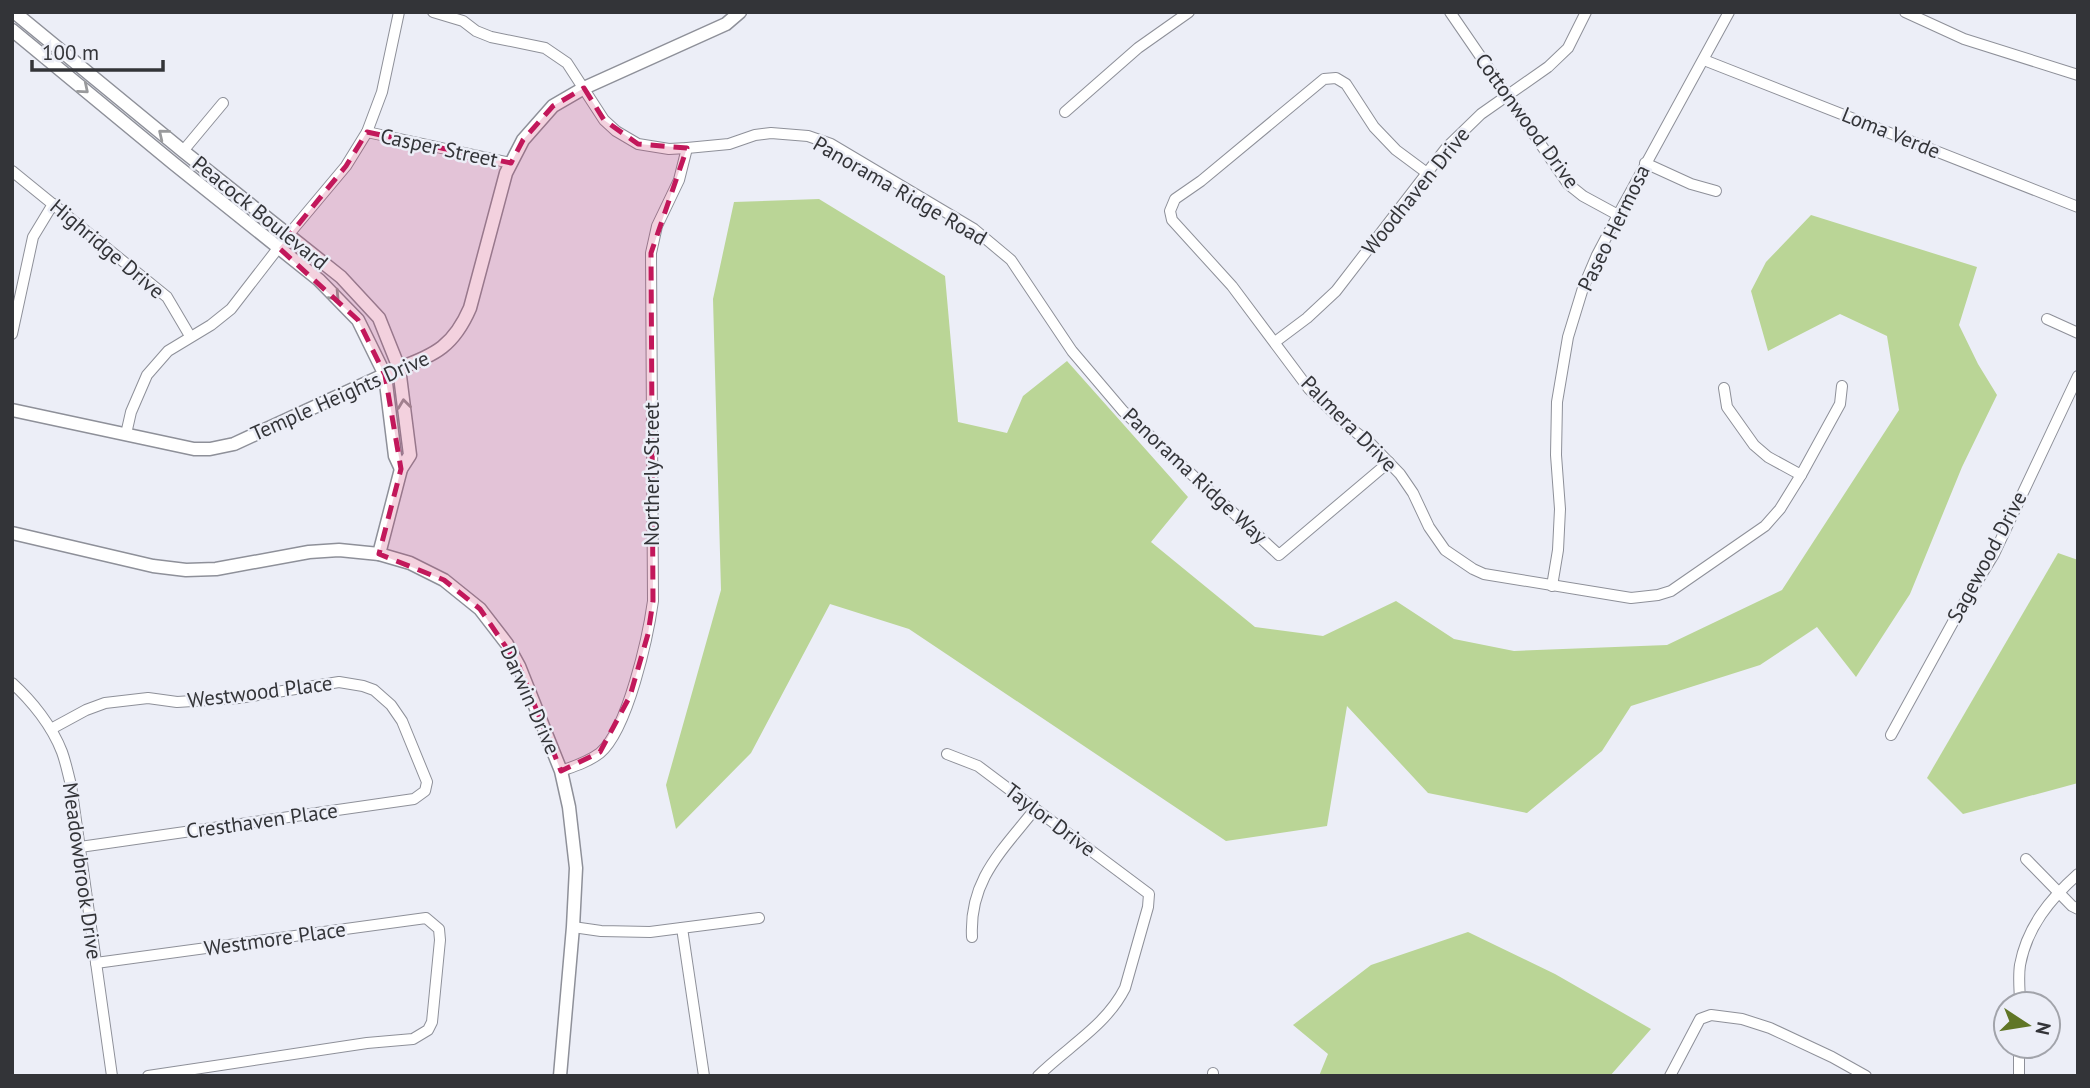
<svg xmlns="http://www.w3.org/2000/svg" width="2090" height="1088" font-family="'PT Sans',sans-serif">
	<rect width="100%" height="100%" fill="#eceef7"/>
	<g fill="#bad596">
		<path d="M 819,199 L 945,276 L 958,422 L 1007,433 L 1023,396 L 1067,361 L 1188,497 L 1151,542 L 1255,627 L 1323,636 L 1396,601 L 1454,639 L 1514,651 L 1667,645 L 1782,590 L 1899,410 L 1887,336 L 1840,314 L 1768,351 L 1751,291 L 1766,262 L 1811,215 L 1977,267 L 1959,325 L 1978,364 L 1997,395 L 1962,467 L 1910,594 L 1856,677 L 1817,627 L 1760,665 L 1631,706 L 1602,751 L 1527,813 L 1428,793 L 1347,706 L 1327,826 L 1226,841 L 909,629 L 830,604 L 751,753 L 676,829 L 666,785 L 721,590 L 713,299 L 734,202 Z"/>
		<path d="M 2058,553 L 2078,560 L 2078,783 L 1963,814 L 1927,778 Z"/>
		<path d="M 1468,932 L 1555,974 L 1651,1029 L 1610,1076 L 1319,1076 L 1328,1054 L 1293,1025 L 1371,965 Z"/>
	</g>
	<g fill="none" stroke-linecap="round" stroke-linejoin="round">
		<defs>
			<g id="minor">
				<path d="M 433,12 L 463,21 L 476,31 L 491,37 L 545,48 L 567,63 L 604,120 L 616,131 L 638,144 L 669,149 L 687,148 L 729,144 L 755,135 L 771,133 L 808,136 L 831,144 L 974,229 L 1011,260 L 1072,351 L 1123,411 L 1279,555 L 1389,462"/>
				<path d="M 1450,12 L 1568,184 L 1583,196 L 1618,215"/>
				<path d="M 1905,12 L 1964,39 L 2078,75"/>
				<path d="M 1704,60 L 2078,207"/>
				<path d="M 1065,112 L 1138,48 L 1189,12"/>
				<path d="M 367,132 L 511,163"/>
				<path d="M 183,151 L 223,103"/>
				<path d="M 1645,163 L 1691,184 L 1716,191"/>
				<path d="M 12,171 L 167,297 L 190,336"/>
				<path d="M 1427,173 L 1396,150 L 1374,127 L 1346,84 L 1336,78 L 1324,79 L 1201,181 L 1175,199 L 1170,211 L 1172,220 L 1232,286 L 1309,389 L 1344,423 L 1371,444 L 1400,474 L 1413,493 L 1429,527 L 1445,550 L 1473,569 L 1484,574 L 1631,598 L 1658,595 L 1671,591 L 1765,526 L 1780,509 L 1801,475 L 1840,404 L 1842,386"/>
				<path d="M 2047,319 L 2078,333"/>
				<path d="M 12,334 L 33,237 L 53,204"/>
				<path d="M 1275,342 L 1307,318 L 1336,291 L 1447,147 L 1481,114 L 1548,67 L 1568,48 L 1586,12"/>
				<path d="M 1724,388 L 1727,407 L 1754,445 L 1768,457 L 1801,475"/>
				<path d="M 126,434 L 131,412 L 147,375 L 168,351 L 211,325 L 231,309 L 289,234 L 346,166 L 367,132 L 382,92 L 399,12"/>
				<path d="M 1552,586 L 1558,550 L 1560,509 L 1556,455 L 1557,402 L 1568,337 L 1583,288 L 1597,255 L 1618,215 L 1729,12"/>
				<path d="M 12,683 C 32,701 52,726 62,752 C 66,763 68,774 71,785 L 112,1076"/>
				<path d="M 51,729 L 86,710 L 105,703 L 148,698 L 177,702 L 239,698 L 339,682 L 363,686 L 374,690 L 391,705 L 402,721 L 427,782 L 425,791 L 414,799 L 80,847"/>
				<path d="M 1891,735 L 1958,613 L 1994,554 L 2078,376"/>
				<path d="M 947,754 L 978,766 L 1149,894 L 1148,907 L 1125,988 C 1106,1026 1067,1047 1038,1076"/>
				<path d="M 561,771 C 575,766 588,762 600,753 C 628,729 648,637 653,601 L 651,253 L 657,226 L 679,180 L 687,148"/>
				<path d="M 2026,859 L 2072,906 L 2078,909"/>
				<path d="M 573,927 L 601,931 L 650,932 L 759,918"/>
				<path d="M 682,928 L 704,1076"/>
				<path d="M 972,937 C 969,880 1002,851 1035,809"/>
				<path d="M 96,963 L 426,918 L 439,929 L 440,940 L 432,1022 L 428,1030 L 413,1039 L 367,1043 L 148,1076"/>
				<path d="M 2020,1004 C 2020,992 2018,978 2020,965 C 2027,927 2050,899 2078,874"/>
				<path d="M 2019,1046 L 2019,1076"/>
				<path d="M 1213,1073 L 1213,1076"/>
				<path d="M 1670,1076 L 1700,1019 L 1711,1015 L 1742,1019 L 1770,1028 L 1832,1057 L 1866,1076"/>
			</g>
			<g id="tertiary">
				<path d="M 14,12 L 183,151 L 341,277 L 379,318 L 399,368 L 410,455 L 401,469 L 379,554"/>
				<path d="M 12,30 L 173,163 L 319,280 L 358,320 L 385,375 L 395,456 L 401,469"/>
				<path d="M 12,410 L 194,449 L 210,449 L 234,444 L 399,368 C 436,355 454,345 470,308 L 506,173 L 523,140 L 553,106 L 584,88 L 726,24 L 740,12"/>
				<path d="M 12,533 L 153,566 L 186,570 L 216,569 L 309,552 L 339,550 L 379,554 L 410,563 L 444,580 L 480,609 L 507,644 L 519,666 L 561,771 L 569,807 L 576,868 L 573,927 L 560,1076"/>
			</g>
		</defs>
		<use href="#minor" stroke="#8e9099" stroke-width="12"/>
		<use href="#tertiary" stroke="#8e9099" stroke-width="15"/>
		<use href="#minor" stroke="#fff" stroke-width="10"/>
		<use href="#tertiary" stroke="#fff" stroke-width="12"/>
	</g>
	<defs><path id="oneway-chevron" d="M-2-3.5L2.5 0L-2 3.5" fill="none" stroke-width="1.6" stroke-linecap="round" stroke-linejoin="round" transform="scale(1.75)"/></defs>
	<g stroke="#999a9c">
		<use href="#oneway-chevron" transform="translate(84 89) rotate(40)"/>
		<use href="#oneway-chevron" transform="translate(163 134) rotate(-141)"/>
		<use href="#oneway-chevron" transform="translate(335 296) rotate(47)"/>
		<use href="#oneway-chevron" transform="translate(404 404) rotate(-97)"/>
	</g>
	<path fill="#c2185b" fill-opacity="0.2" stroke="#c2185b" stroke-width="5" stroke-dasharray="14 9" stroke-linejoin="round" d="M 584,88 L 604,120 L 638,144 L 687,148 L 651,253 L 653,601 L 648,634 L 630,696 L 600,752 L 561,771 L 519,666 L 480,609 L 444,580 L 379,554 L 401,469 L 385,375 L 358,320 L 279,248 L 346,166 L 367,132 L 511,163 L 523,140 L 553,106 Z"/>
	<g text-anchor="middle" stroke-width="5" stroke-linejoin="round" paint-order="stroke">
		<g font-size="21" fill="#333438" stroke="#eceef7">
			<text transform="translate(1527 121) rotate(54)" y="7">Cottonwood Drive</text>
			<text transform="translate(1891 133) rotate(22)" y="7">Loma Verde</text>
			<text transform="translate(439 148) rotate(12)" y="7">Casper Street</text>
			<text transform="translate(900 191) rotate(30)" y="7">Panorama Ridge Road</text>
			<text transform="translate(1416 191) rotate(-51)" y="7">Woodhaven Drive</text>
			<text transform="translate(260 213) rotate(39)" y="7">Peacock Boulevard</text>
			<text transform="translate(1614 228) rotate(-64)" y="7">Paseo Hermosa</text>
			<text transform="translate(107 249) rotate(40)" y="7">Highridge Drive</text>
			<text transform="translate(340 396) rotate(-24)" y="7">Temple Heights Drive</text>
			<text transform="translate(1349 424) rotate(45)" y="7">Palmera Drive</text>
			<text transform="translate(652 474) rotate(-90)" y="7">Northerly Street</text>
			<text transform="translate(1195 476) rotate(43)" y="7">Panorama Ridge Way</text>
			<text transform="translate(1987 557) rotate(-62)" y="7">Sagewood Drive</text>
			<text transform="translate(260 692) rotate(-7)" y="7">Westwood Place</text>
			<text transform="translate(530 700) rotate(66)" y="7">Darwin Drive</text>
			<text transform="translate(1050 820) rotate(37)" y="7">Taylor Drive</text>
			<text transform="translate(262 821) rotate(-8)" y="7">Cresthaven Place</text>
			<text transform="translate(82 871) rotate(82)" y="7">Meadowbrook Drive</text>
			<text transform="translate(275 939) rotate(-8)" y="7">Westmore Place</text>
		</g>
	</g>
	<rect width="2090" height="1088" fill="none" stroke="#333438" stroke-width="28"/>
	<g transform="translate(2027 1025) rotate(102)"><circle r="33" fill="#eceef7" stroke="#a2a4ab" stroke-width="2"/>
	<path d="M0-5L12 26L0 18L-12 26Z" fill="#607626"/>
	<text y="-10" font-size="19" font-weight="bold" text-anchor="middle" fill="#333438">N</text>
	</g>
	<path d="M32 60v10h131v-10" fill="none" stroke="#333438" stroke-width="3.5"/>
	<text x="42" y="60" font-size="21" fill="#333438" stroke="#eceef7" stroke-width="5" paint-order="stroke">100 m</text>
</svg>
